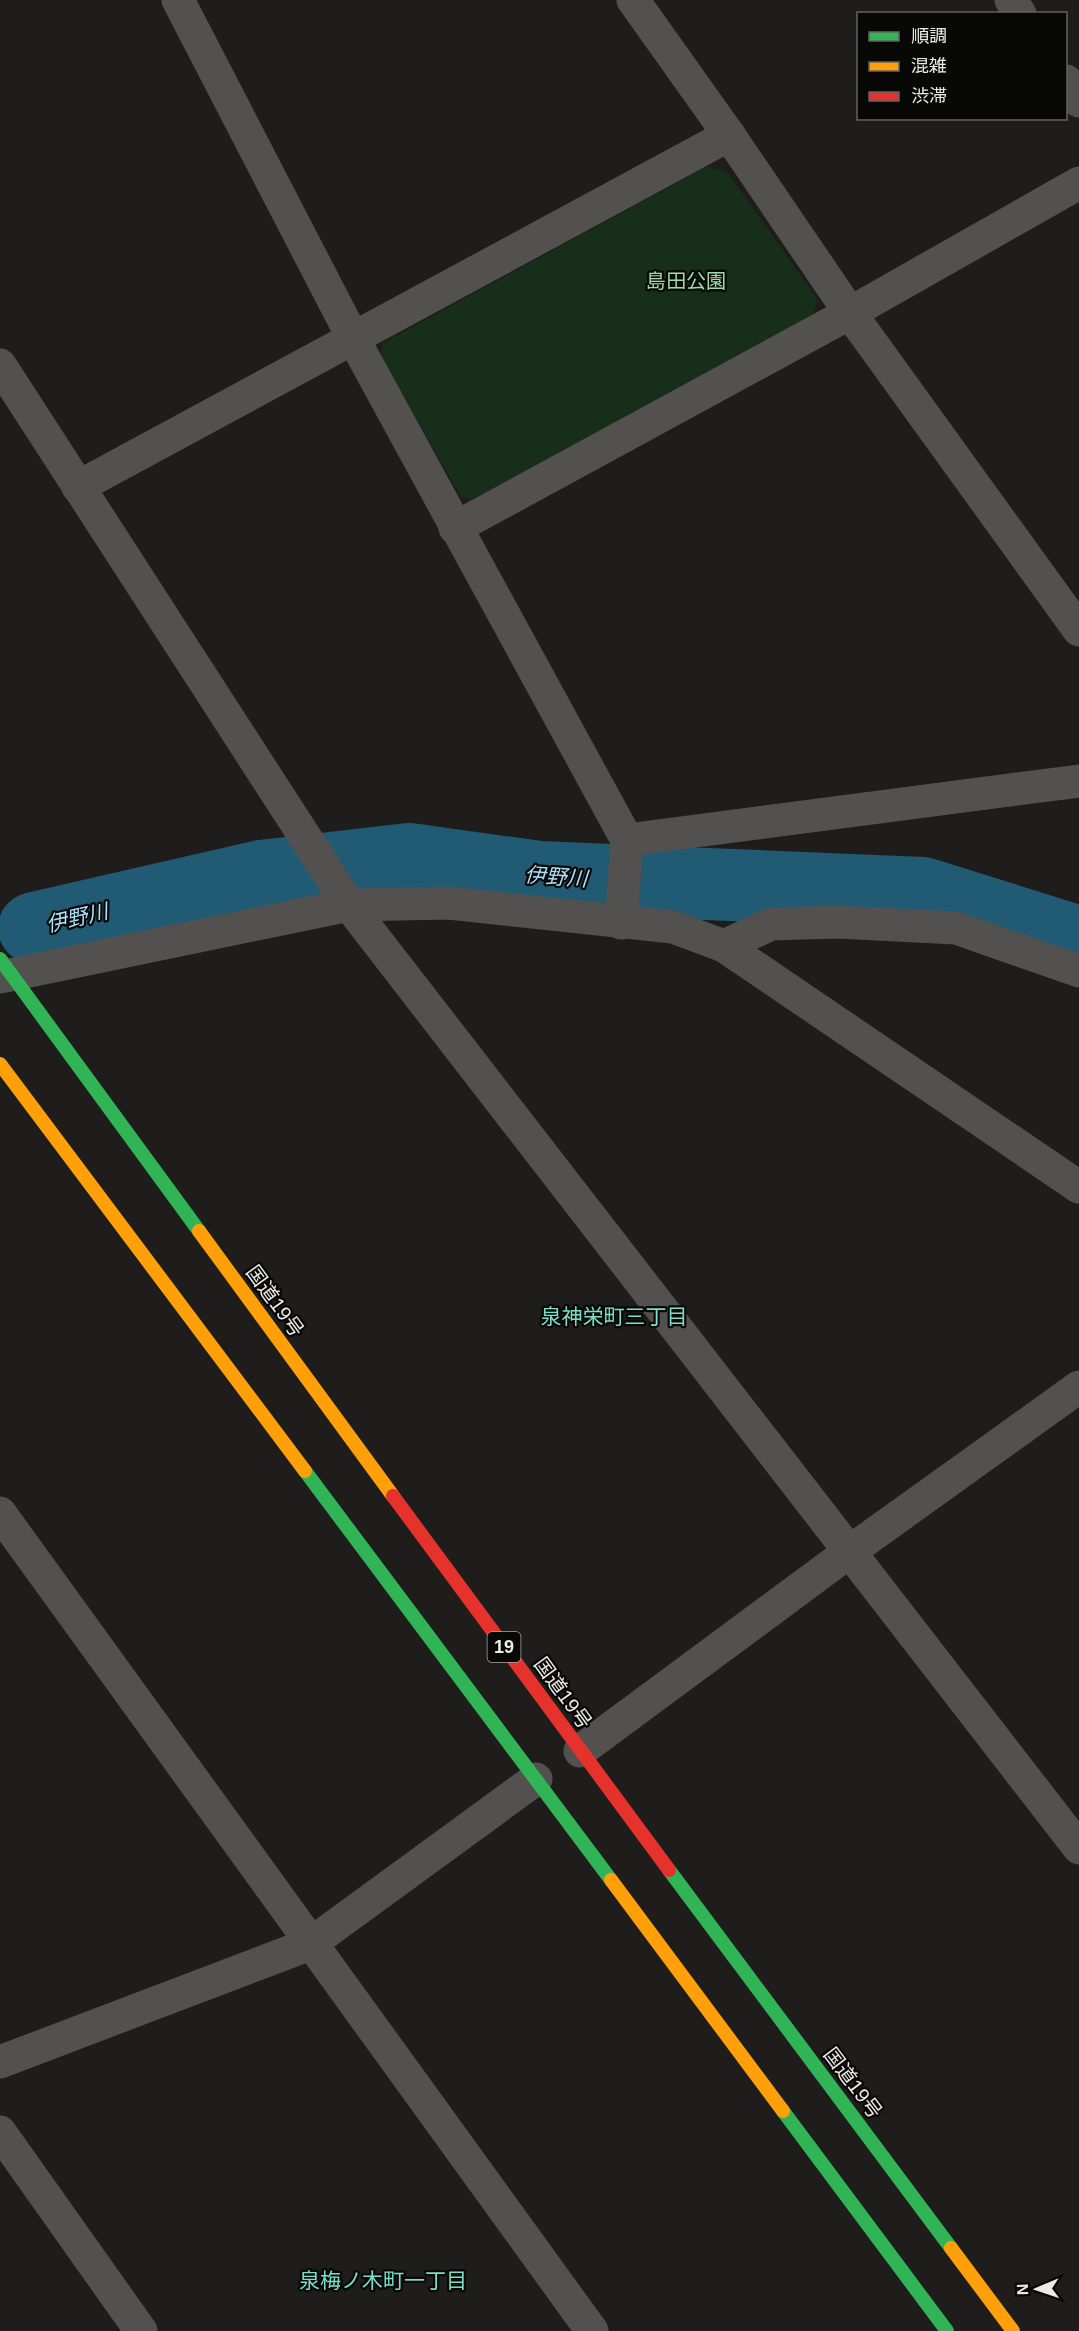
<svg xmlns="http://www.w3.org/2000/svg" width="1079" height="2331" font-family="Arial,'Noto Sans JP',sans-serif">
	<rect width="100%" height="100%" fill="#1e1d1b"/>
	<path fill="#172e1b" d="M 707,166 L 728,173 L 818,300 L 812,315 L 473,499 L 461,497 L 380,355 L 383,343 Z"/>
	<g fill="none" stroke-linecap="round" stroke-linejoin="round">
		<path stroke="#205a73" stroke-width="72" d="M 34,928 L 261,876 L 409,859 L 539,877 L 923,893 L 1079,942"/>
		<g stroke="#525150" stroke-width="33">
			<path d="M 178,0 L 353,338 L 627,840 L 621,923"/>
			<path d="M 633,0 L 729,135 L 850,313 L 1079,630"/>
			<path d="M 1011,0 L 1020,14"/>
			<path d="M 1066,81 L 1079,101"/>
			<path d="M 0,365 L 349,905 L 1079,1848"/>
			<path d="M 78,487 L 729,135"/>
			<path d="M 455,528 L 850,313 L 1079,183"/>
			<path d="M 627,840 L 1079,781"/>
			<path d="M 724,946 L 771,924 L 837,922 L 956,928 L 1079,971"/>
			<path d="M 0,977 L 349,905 L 449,903 L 673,927 L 724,946 L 1079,1187"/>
			<path d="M 0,1513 L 592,2331"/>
			<path d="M 580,1751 L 849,1552 L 1079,1387"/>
			<path d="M 0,2062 L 310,1944 L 536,1779"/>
			<path d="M 0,2132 L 141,2331"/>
		</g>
		<g stroke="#30b455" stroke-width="14">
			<path d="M 0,959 L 199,1231"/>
			<path d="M 305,1471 L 611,1880"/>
			<path d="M 669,1870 L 951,2248"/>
			<path d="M 783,2111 L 947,2331"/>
		</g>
		<g stroke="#ff9f0a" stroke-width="14">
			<path d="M 0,1064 L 305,1471"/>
			<path d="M 199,1231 L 393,1496"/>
			<path d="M 611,1880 L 783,2111"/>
			<path d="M 951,2248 L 1013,2331"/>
		</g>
		<path stroke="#e5322d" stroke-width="14" d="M 393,1496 L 669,1870"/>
	</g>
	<g text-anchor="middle" stroke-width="4.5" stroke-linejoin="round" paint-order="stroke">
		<rect fill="#080806" stroke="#a8a7a4" stroke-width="1.5" x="487.5" y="1632" width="33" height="30" rx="4.5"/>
		<g font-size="18" font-weight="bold" fill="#ecebe8">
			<text x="504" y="1653">19</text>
		</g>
		<g font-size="20" fill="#9adfa4" stroke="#080806">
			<text x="686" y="288">島田公園</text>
		</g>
		<g font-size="20" fill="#ecebe8" stroke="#080806">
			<text transform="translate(275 1301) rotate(54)" y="7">国道19号</text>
			<text transform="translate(563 1693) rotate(54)" y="7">国道19号</text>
			<text transform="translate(853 2083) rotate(53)" y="7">国道19号</text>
		</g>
		<g font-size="21" font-style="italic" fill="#acdffa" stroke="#080806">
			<text transform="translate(556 877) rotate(4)" y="7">伊野川</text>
			<text transform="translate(77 918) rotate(-13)" y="7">伊野川</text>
		</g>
		<g font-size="21" fill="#7adec8" stroke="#080806">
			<text x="614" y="1324">泉神栄町三丁目</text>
			<text x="383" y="2288">泉梅ノ木町一丁目</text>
		</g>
	</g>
	<rect x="857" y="12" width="210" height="108" fill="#080806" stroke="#636360" stroke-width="1.5"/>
	<rect x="869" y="32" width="30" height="9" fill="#30b455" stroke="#636360" stroke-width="1.5"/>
	<text x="911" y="42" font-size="18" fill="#ecebe8">順調</text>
	<rect x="869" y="62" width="30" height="9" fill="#ff9f0a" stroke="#636360" stroke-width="1.5"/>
	<text x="911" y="72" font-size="18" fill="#ecebe8">混雑</text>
	<rect x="869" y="92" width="30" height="9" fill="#e5322d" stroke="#636360" stroke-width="1.5"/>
	<text x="911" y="102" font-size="18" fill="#ecebe8">渋滞</text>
	<g transform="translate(1037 2289) rotate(268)" stroke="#080806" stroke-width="4.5" paint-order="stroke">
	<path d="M0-4.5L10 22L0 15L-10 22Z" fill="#ecebe8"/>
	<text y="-9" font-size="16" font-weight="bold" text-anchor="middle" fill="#ecebe8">N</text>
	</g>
</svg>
